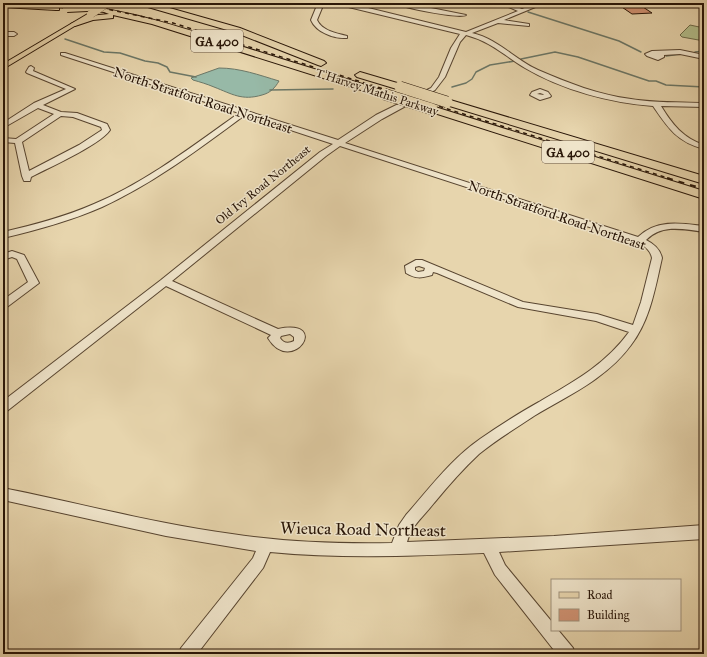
<svg xmlns="http://www.w3.org/2000/svg" width="707" height="657" font-family="'IM FELL Great Primer',serif">
	<rect width="100%" height="100%" fill="#e7d5ad"/>
	<filter id="stains"><feTurbulence type="fractalNoise" baseFrequency=".005" numOctaves="4"/><feColorMatrix values="0 0 0 0 .2 0 0 0 0 .09 0 0 0 0 .02 0 0 0 .5 -.17"/></filter>
	<radialGradient id="worn" r=".72"><stop offset=".6" stop-color="#630" stop-opacity="0"/><stop offset="1" stop-color="#630" stop-opacity=".3"/></radialGradient>
	<path fill="#b3be8b" stroke="#6e6a49" d="M 690,25 L 704,28 L 704,41 L 682,37 L 680,35 Z"/>
	<path fill="#97b9a7" stroke="#6b7767" d="M 219,68 C 240,68 259,75 279,81 C 275,88 270,93 262,95 C 242,101 232,94 214,87 C 207,84 200,82 193,80 L 191,78 Z"/>
	<g fill="none" stroke-linecap="round" stroke-linejoin="round">
		<g stroke="#6b7767" stroke-width="1.5">
			<path d="M 512,3 L 521,9"/>
			<path d="M 528,12 L 619,41 L 641,52"/>
			<path d="M 65,39 L 104,52 L 120,53 L 145,61 L 158,63 L 167,67 L 170,72 L 196,77"/>
			<path d="M 695,52 L 704,51"/>
			<path d="M 666,56 L 681,54"/>
			<path d="M 521,59 L 555,52 L 578,57 L 649,81 L 656,81 L 666,85 L 704,87"/>
			<path d="M 452,87 L 466,83 L 472,79 L 476,72 L 490,65 L 515,61"/>
			<path d="M 270,90 L 333,89"/>
		</g>
	</g>
	<path fill="#d09273" stroke="#281507" d="M 616,3 L 637,3 L 652,13 L 632,14 Z"/>
	<g fill="none" stroke-linecap="round" stroke-linejoin="round">
		<defs>
			<g id="minor">
				<path d="M 185,3 L 266,3 L 263,5 L 188,5 Z"/>
				<path d="M 318,3 L 324,3 L 317,20 C 322,31 336,33 347,36 L 347,38 C 334,39 316,32 311,20 Z"/>
				<path d="M 332,3 L 356,5 L 466,32 L 518,11 L 499,3 L 507,3 L 522,9 L 537,3 L 545,3 L 504,20 L 529,24 L 529,26 L 498,23 L 472,33 C 498,39 514,59 538,70 C 568,83 599,95 631,99 C 655,103 680,102 704,103 L 704,107 L 661,106 C 672,124 683,138 704,145 L 704,149 C 677,142 668,128 653,106 C 611,103 562,90 525,68 C 505,56 490,41 466,35 L 460,42 L 445,77 L 435,90 L 382,119 L 345,143 L 638,237 C 657,219 680,223 704,226 L 704,232 C 683,229 662,224 646,240 C 654,244 660,249 662,258 C 655,289 650,320 631,345 C 606,379 569,395 534,416 C 516,428 496,440 479,454 C 463,469 448,486 434,503 C 424,516 411,526 407,542 L 554,536 L 704,525 L 704,539 L 499,552 L 505,565 L 552,622 L 552,630 L 558,630 L 573,648 L 575,654 L 557,654 L 495,575 L 484,553 C 412,556 342,559 270,552 L 263,568 L 197,654 L 179,654 L 181,648 L 253,558 L 256,551 L 166,536 L 3,500 L 3,488 C 79,503 155,524 232,534 C 285,542 339,544 392,543 L 399,525 L 406,515 C 429,489 451,459 480,439 C 499,426 519,413 539,402 C 573,382 605,365 629,332 L 596,321 L 518,307 L 437,273 L 433,272 L 432,275 C 421,278 416,279 406,273 L 405,266 L 416,260 L 422,260 L 523,302 L 597,314 L 633,325 L 641,302 L 652,258 C 649,242 627,240 614,235 L 340,146 L 326,156 L 172,281 L 278,329 C 332,318 292,377 268,338 L 271,335 L 166,286 L 7,411 L 3,413 L 3,401 L 161,280 L 320,152 L 333,144 L 245,115 C 199,149 154,183 102,207 C 70,221 37,230 3,238 L 3,232 C 34,225 64,217 94,204 C 146,182 193,146 239,113 L 61,55 L 61,53 L 65,53 L 338,140 L 376,115 L 431,88 L 439,77 L 451,48 L 460,34 ZM 419,266 L 425,268 L 424,271 L 418,272 L 415,270 L 415,267 ZM 290,334 L 294,337 L 294,341 C 288,344 283,343 280,338 L 281,336 Z"/>
				<path d="M 395,3 L 406,3 L 466,15 C 460,19 403,8 395,3 Z"/>
				<path d="M 3,32 L 14,32 L 17,34 L 14,36 L 3,36 Z"/>
				<path d="M 680,50 L 704,55 L 704,59 L 680,54 L 664,55 L 664,57 L 658,60 L 647,56 L 645,54 L 652,51 Z"/>
				<path d="M 31,66 L 34,68 L 33,71 L 75,89 L 43,105 L 61,112 L 77,113 L 107,124 L 110,130 C 100,145 48,168 31,177 L 30,181 L 24,181 L 22,176 L 15,143 L 3,142 L 3,138 L 16,139 L 54,114 L 38,108 L 3,128 L 3,123 L 34,103 L 66,89 L 27,73 L 26,72 L 29,67 ZM 61,116 L 73,117 L 101,127 L 102,130 L 79,145 L 29,171 L 22,142 Z"/>
				<path d="M 540,89 L 548,92 L 551,96 L 550,97 L 540,100 L 530,95 L 532,92 ZM 540,93 L 543,94 L 544,95 L 537,94 Z"/>
				<path d="M 12,251 L 24,255 L 39,283 L 7,307 L 3,308 L 3,300 L 28,282 L 17,259 L 12,257 L 3,260 L 3,254 Z"/>
			</g>
			<path id="major" d="M 91,12 L 93,13 L 93,15 L 3,69 L 3,64 Z"/>
			<g id="highway">
				<path d="M 3,3 L 45,5 L 42,3 C 107,3 167,23 228,42 C 281,59 334,75 388,92 L 389,94 L 384,97 L 380,96 L 152,24 L 113,15 L 113,18 L 93,20 L 75,26 L 71,24 L 89,16 L 109,14 L 104,12 L 59,7 L 59,10 L 56,10 L 3,7 Z"/>
				<path d="M 140,3 L 152,3 L 240,28 L 324,61 L 326,63 L 321,66 L 318,65 L 234,32 L 141,5 Z"/>
				<path d="M 360,72 L 404,85 L 405,87 L 400,90 L 357,77 L 355,75 Z"/>
				<path d="M 447,99 L 704,176 L 704,184 L 443,104 L 442,102 L 443,100 Z"/>
				<path d="M 432,106 L 704,191 L 704,199 L 428,111 L 427,109 Z"/>
			</g>
		</defs>
		<use href="#minor" stroke="#584530" stroke-width="2"/>
		<use href="#major" stroke="#281507" stroke-width="2"/>
		<use href="#highway" stroke="#281507" stroke-width="2"/>
		<use href="#minor" fill="#efe4ca" fill-rule="evenodd"/>
		<use href="#major" fill="#e7d5ad" fill-rule="evenodd"/>
		<use href="#highway" fill="#e7d5ad" fill-rule="evenodd"/>
		<path stroke="#281507" stroke-width="1.5" stroke-dasharray="4 4" stroke-linecap="butt" d="M 78,3 L 173,23 L 671,179"/>
		<path stroke="#281507" stroke-width="2" stroke-dasharray="6 6" stroke-linecap="butt" d="M 667,178 L 704,189"/>
		<defs>
			<path id="major-bridge" d="M 91,14 L 106,4"/>
			<path id="highway-bridge-far1" d="M 67,8 L 87,7 L 103,3"/>
			<g id="highway-bridge">
				<path d="M 400,87 L 447,102"/>
				<path d="M 384,94 L 432,109"/>
			</g>
		</defs>
		<use href="#major-bridge" stroke="#281507" stroke-width="8" stroke-linecap="butt"/>
		<use href="#highway-bridge-far1" stroke="#281507" stroke-width="10" stroke-linecap="butt"/>
		<use href="#highway-bridge" stroke="#281507" stroke-width="12" stroke-linecap="butt"/>
		<use href="#major-bridge" stroke="#e7d5ad" stroke-width="8"/>
		<use href="#highway-bridge-far1" stroke="#e7d5ad" stroke-width="8"/>
		<use href="#highway-bridge" stroke="#e7d5ad" stroke-width="11"/>
	</g>
	<g text-anchor="middle" stroke-width="3" stroke-linejoin="round" paint-order="stroke">
		<g font-size="12" fill="#281507" stroke="#efe4ca">
			<text transform="translate(377 92) rotate(18)" y="4">T Harvey Mathis Parkway</text>
			<text transform="translate(263 185) rotate(-39)" y="4">Old Ivy Road Northeast</text>
		</g>
		<g fill="#efe4ca" stroke="#645342" stroke-width="1">
			<rect x="191" y="30" width="52" height="22" rx="3"/>
			<rect x="542" y="141" width="52" height="22" rx="3"/>
		</g>
		<g font-size="13" font-weight="bold" fill="#281507">
			<text x="217" y="46">GA 400</text>
			<text x="568" y="157">GA 400</text>
		</g>
		<g font-size="14" fill="#281507" stroke="#efe4ca">
			<text transform="translate(203 100) rotate(18)" y="5">North Stratford Road Northeast</text>
			<text transform="translate(557 215) rotate(19)" y="5">North Stratford Road Northeast</text>
		</g>
		<g font-size="17" fill="#281507" stroke="#efe4ca">
			<text transform="translate(363 529) rotate(1)" y="6">Wieuca Road Northeast</text>
		</g>
	</g>
	<rect width="707" height="657" fill="none" stroke="#e7d5ad" stroke-width="16"/>
	<rect x="4" y="4" width="699" height="649" fill="none" stroke="#281507" stroke-width="2"/>
	<rect x="8" y="8" width="691" height="641" fill="none" stroke="#281507"/>
	<rect x="551" y="579" width="130" height="52" fill="#efe4ca" stroke="#9f917c"/>
	<rect x="559" y="592" width="20" height="6" fill="#e7d5ad" stroke="#9f917c"/>
	<text x="587" y="599" font-size="12" fill="#281507">Road</text>
	<rect x="559" y="609" width="20" height="12" fill="#d09273" stroke="#9f917c"/>
	<text x="587" y="619" font-size="12" fill="#281507">Building</text>
	<rect width="100%" height="100%" filter="url(#stains)"/>
	<rect width="100%" height="100%" fill="url(#worn)"/>
</svg>
